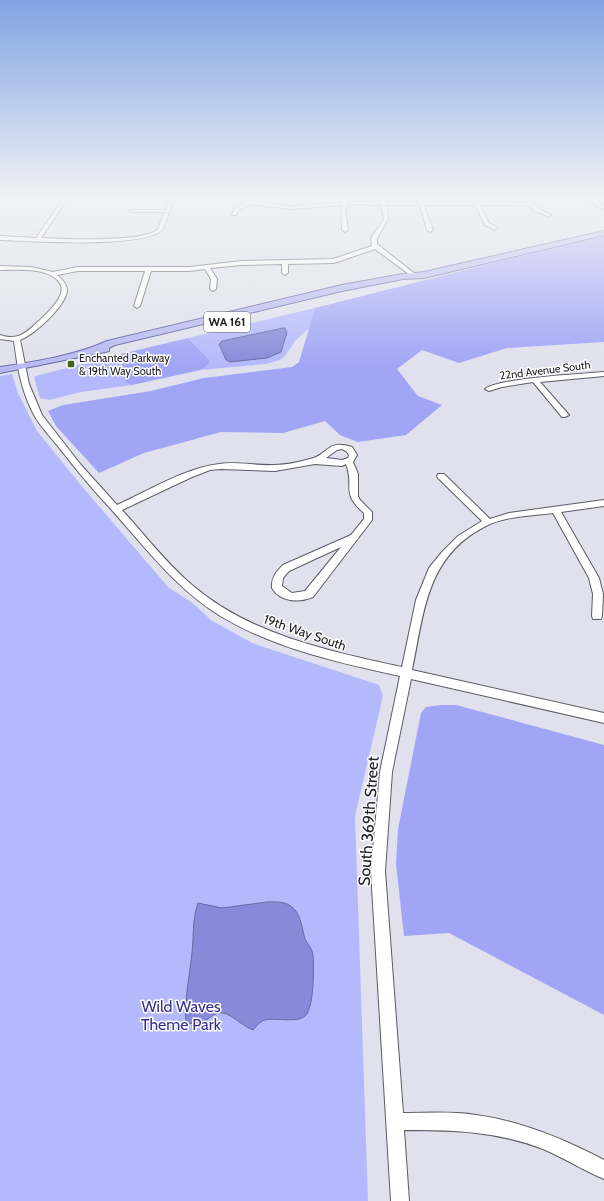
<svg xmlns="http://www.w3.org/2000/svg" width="604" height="1201" font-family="Cabin,sans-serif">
	<rect width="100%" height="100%" fill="#e0e1ec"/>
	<g fill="#b4b9fd" fill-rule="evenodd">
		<path d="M 315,308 L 310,327 L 295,341 L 285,356 L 280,360 L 266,364 L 201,370 L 208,363 L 209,359 L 188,338 ZM 283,328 L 224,357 L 221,346 L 222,341 Z"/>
		<path d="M 121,354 C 122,366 120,379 132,385 L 81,392 L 49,400 L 40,398 L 34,377 L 36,376 Z"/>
		<path d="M 12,374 L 18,393 L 37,431 L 80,484 L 168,587 L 194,604 L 211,620 L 252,643 L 379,685 L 383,696 L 355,816 L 368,1201 L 0,1201 L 0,376 Z"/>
	</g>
	<g fill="#a1a5f6">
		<path d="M 604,235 L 604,342 L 507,348 L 459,363 L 422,350 L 397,369 L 418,396 L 442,405 L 406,435 L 358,442 L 340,435 L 325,421 L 283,433 L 221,432 L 144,453 L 99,473 L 56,426 L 48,411 L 63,405 L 151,391 L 204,378 L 292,367 L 299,362 L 315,308 Z"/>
		<path d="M 188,338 L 209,359 L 209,363 L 201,370 L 132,385 L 126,382 L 124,377 L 121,354 Z"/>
		<path d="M 441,705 L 456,705 L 604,745 L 604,1015 L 449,933 L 404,936 L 396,864 L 398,829 L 421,713 L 426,707 Z"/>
	</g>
	<g fill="#868ad8" stroke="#686aa2">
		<path d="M 283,328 L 285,328 L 287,333 L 281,352 L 267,358 L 230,362 L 226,360 L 219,344 L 222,341 Z"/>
		<path d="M 267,902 C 277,902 286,901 293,908 C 301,915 302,929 305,939 C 308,945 312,948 313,955 C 314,967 314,1006 306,1015 C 299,1024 275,1017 265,1020 C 260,1021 256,1027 253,1030 C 244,1027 231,1014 223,1013 C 211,1011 207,1027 186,1023 C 184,999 190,976 192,952 C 194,936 192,920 198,903 L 222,908 Z"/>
	</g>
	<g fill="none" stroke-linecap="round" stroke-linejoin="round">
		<defs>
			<g id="minor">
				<path d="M 64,198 L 68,198 L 41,238 C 63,239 144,243 158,229 L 165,212 L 131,212 L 129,210 L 166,210 L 170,198 L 174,198 L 163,229 C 147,249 28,241 0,240 L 0,236 L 36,238 Z"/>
				<path d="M 238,198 L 291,207 L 343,202 L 343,198 L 347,198 L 348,202 L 380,202 L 380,198 L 384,198 L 385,202 L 419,202 L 418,198 L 422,198 L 424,202 L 474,202 L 473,200 L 475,199 L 478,202 L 527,203 L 524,198 L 529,198 L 538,209 L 551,215 L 549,216 L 534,211 L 530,205 L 480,205 L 489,223 L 498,228 L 495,230 L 485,225 L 475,205 L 424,205 L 433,230 L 430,232 L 427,230 L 420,205 L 386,205 L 388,219 L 377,238 L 377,244 L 415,274 L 415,276 L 413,277 L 375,249 L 334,263 L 288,264 L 288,273 L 285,275 L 282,273 L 282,264 L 242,265 L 210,268 L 217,279 L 216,289 L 213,291 L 210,289 L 211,279 L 205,269 L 189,271 L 151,271 L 140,306 L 137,308 L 134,306 L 145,271 L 78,271 L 57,275 C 62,279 67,284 67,290 C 67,305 34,335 20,340 L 29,384 L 42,415 L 81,465 L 117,505 C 148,491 185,468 219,464 C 237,461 256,466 274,465 C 286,465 299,462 310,459 C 329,455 326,439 352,447 L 357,455 L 353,462 L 358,474 L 358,496 L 360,500 L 372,512 L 372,520 L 313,597 C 299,603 280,602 272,588 C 271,578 276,572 283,565 L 351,535 L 364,519 L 364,513 C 340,492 355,488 346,464 L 342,466 L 315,464 L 275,471 L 221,469 L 210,470 L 192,477 L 122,510 C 145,535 166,563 192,585 C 250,635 329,651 402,667 L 416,600 L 429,568 L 442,552 L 458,536 L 482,521 L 438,478 L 437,476 L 438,474 L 444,474 L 490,519 L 509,513 L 604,500 L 604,506 L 561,512 L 599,578 L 603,594 L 602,616 L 601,619 L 593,619 L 592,616 L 593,594 L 589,578 L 553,513 C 531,516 504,516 484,527 C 426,557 424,613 412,670 L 604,713 L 604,723 L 411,679 L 392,772 L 385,871 L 403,1113 C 427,1113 451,1111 476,1115 C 521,1121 564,1139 604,1160 L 604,1179 C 583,1170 564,1158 543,1149 C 496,1131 453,1130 404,1130 L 409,1201 L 391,1201 L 371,871 L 380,772 L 400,676 C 340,663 276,649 222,617 C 176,589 145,547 110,508 C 91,488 74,467 57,445 C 48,434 38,424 32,411 C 21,389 17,365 14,341 L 0,339 L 0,335 C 6,337 12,338 18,336 C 26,334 34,325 40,320 C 51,309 75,289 52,276 C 39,268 15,270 0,270 L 0,266 L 31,267 L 53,272 L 78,267 L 189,267 L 242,261 L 333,259 L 372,246 L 371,238 L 384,219 L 381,205 L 348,204 L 345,208 L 348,230 L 345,232 L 342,230 L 341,208 L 343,205 L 291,209 L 251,204 L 239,210 L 236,215 L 232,215 L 235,208 L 247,202 ZM 342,449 L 346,451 L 349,455 L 348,458 L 342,460 L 326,458 L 337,450 ZM 341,547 L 305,591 L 292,593 L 282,586 L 283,578 L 289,571 Z"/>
				<path d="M 590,198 L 595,198 L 604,206 L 604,209 L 597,207 Z"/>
				<path d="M 604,372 L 604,376 L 540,382 L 569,415 L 565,417 L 562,417 L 533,382 L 502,387 L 489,391 L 485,389 C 499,378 582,374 604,372 Z"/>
			</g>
			<path id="primary" d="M 604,231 L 604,235 L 424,278 L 403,279 L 342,291 L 115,345 L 109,348 L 109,351 L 105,352 L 0,373 L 0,367 C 34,362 77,355 107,341 L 342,285 L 403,274 L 424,272 Z"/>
		</defs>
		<use href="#minor" stroke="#5a5b64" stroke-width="2"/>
		<use href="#primary" stroke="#6567a4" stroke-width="2"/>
		<use href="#minor" fill="#fff" fill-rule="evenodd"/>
		<use href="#primary" fill="#b8baf1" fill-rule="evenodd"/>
	</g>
	<linearGradient id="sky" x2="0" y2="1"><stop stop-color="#81a3e2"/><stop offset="0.54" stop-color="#f1f2f6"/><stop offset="1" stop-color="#f1f2f6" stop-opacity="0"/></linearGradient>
	<rect width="604" height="366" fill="url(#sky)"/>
	<rect fill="#426319" stroke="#fff" stroke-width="1.5" x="67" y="360" width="8" height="8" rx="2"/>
	<g text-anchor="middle" stroke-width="3" stroke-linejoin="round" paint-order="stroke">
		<g font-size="11" fill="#212125" stroke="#fff" text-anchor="start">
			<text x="79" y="362">Enchanted Parkway<tspan x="79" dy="13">&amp; 19th Way South</tspan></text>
		</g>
		<g font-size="11" fill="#212125" stroke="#fff">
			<text transform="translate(545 370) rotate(-7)" y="4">22nd Avenue South</text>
		</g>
		<rect fill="#fff" stroke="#646466" stroke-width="1" x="204" y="312" width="46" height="20" rx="3"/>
		<g font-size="12" font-weight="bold" fill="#212125">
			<text x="227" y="326">WA 161</text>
		</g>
		<g font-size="13" fill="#212125" stroke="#fff">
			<text transform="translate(305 632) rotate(19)" y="5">19th Way South</text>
		</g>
		<g font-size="16" fill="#212125" stroke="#fff">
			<text transform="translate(368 821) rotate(-86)" y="6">South 369th Street</text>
		</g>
		<g font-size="16" fill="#372e8a" stroke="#fff">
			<text x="181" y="1012">Wild Waves<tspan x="181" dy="18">Theme Park</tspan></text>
		</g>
	</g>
</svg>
